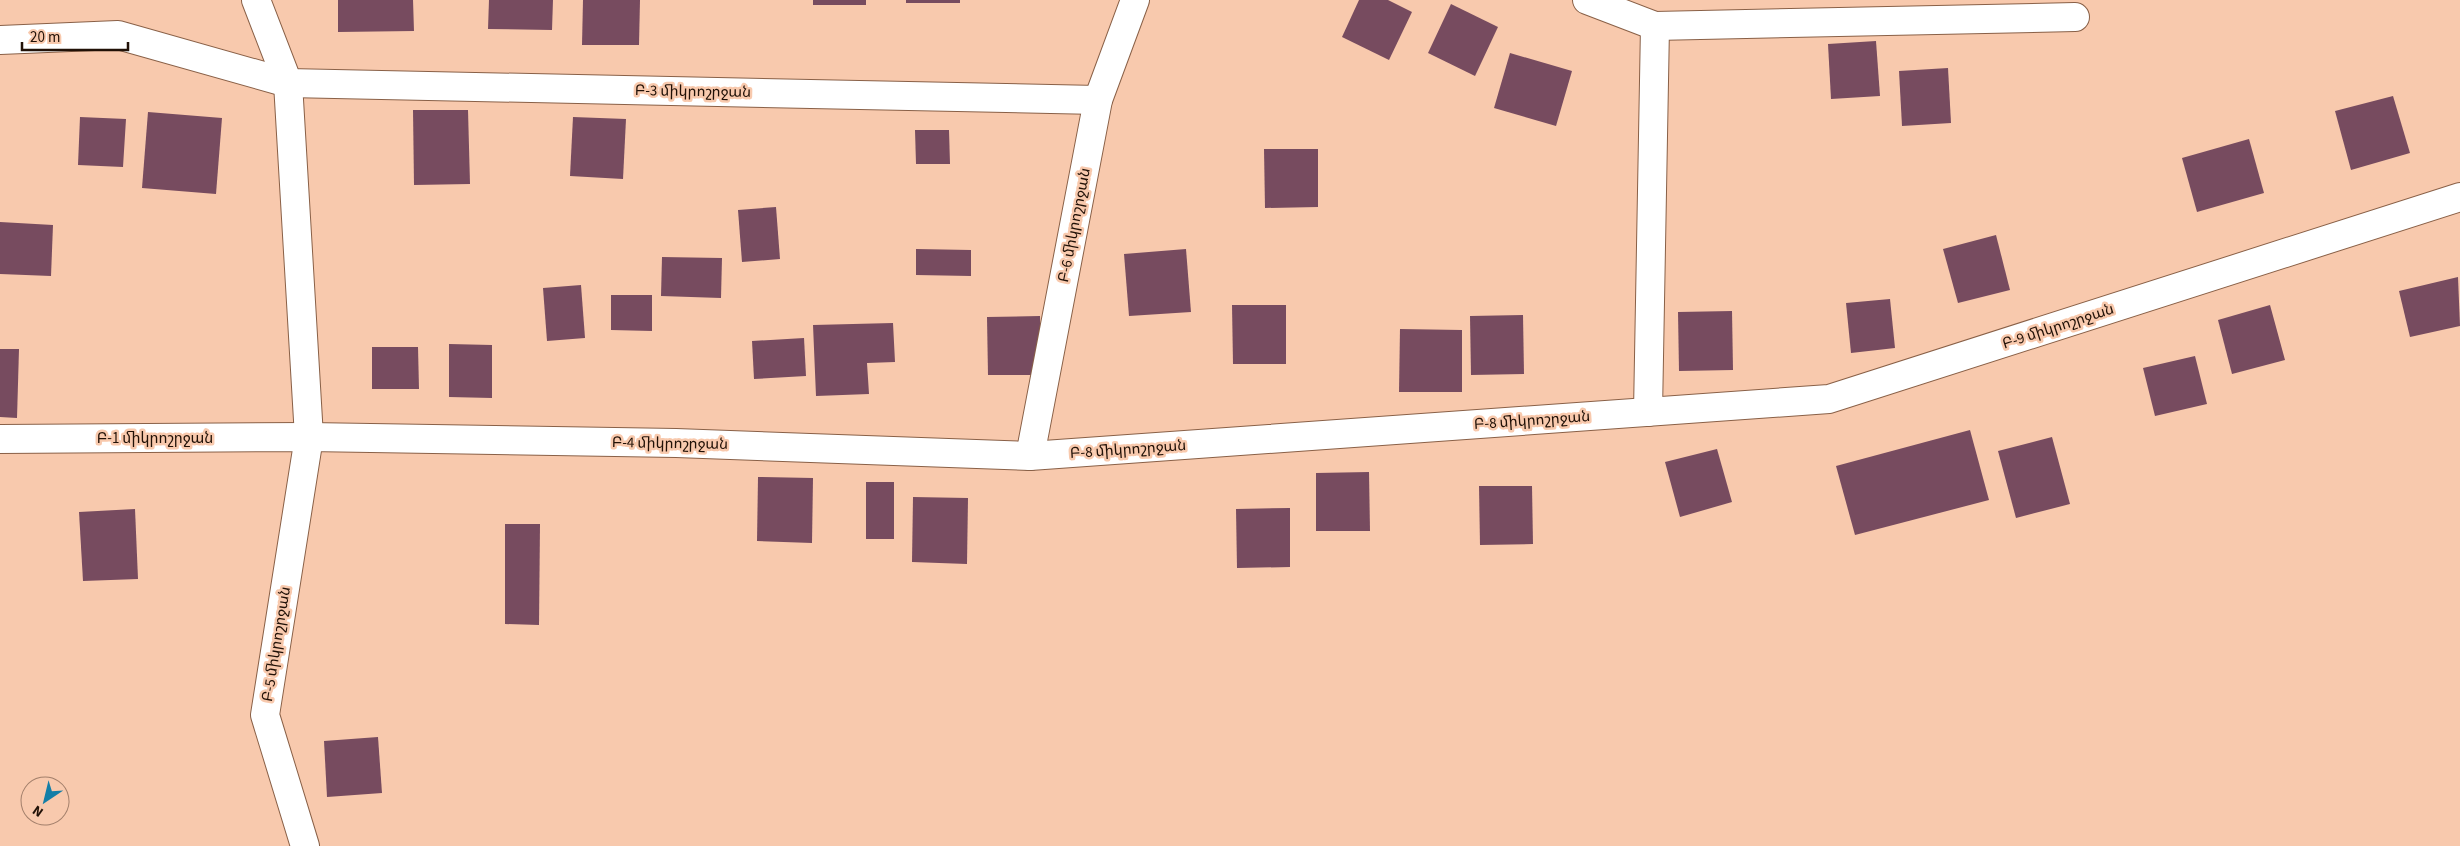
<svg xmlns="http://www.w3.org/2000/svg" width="2460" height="846" font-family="'Source Sans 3','Noto Sans Armenian',sans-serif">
	<rect width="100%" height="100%" fill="#f8c9ad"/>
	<g fill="#774b5f">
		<path d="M 338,0 L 413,0 L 414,31 L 338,32 Z"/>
		<path d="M 489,0 L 553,0 L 552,30 L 488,29 Z"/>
		<path d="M 583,0 L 640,0 L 639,45 L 582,45 Z"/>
		<rect x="813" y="0" width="53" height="5"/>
		<rect x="906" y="0" width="54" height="3"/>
		<path d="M 1359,0 L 1388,0 L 1412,12 L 1389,60 L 1342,37 Z"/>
		<path d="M 1451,4 L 1498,27 L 1475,76 L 1428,53 Z"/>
		<path d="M 1876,41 L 1880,96 L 1831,99 L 1828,44 Z"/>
		<path d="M 1510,53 L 1572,71 L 1556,126 L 1494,108 Z"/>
		<path d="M 1948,68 L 1951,123 L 1902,126 L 1899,71 Z"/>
		<path d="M 2393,96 L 2410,153 L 2351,170 L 2335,111 Z"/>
		<path d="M 413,110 L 468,110 L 470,184 L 414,185 Z"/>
		<path d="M 148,112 L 222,118 L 216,194 L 142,188 Z"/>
		<path d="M 80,117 L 126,119 L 123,167 L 78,165 Z"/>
		<path d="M 573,117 L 626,119 L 623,179 L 570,176 Z"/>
		<path d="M 915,130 L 949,130 L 950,164 L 916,164 Z"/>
		<path d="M 2249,139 L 2264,193 L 2197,212 L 2182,158 Z"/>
		<path d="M 1264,149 L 1318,149 L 1318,207 L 1265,208 Z"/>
		<path d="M 776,207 L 780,259 L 742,262 L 738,210 Z"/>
		<path d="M 0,222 L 53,225 L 51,276 L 0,274 Z"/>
		<path d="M 1996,235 L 2010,290 L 1958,303 L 1943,249 Z"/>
		<path d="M 916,249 L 971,250 L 971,276 L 916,275 Z"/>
		<path d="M 1186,249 L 1191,312 L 1129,316 L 1124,254 Z"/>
		<path d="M 662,257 L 722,258 L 721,298 L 661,296 Z"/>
		<path d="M 2458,277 L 2460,326 L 2410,337 L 2399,291 Z"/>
		<path d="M 581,285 L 585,338 L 547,341 L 543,288 Z"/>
		<path d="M 611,295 L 652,295 L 652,331 L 611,330 Z"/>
		<path d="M 1890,299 L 1895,348 L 1851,353 L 1846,303 Z"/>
		<path d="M 1232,305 L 1286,305 L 1286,364 L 1233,364 Z"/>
		<path d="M 2270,305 L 2285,360 L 2232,374 L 2218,320 Z"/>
		<path d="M 1732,311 L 1733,370 L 1679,371 L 1678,312 Z"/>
		<path d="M 1523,315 L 1524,374 L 1471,375 L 1470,316 Z"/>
		<path d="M 1040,316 L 1041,375 L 988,375 L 987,317 Z"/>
		<path d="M 893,323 L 895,362 L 867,363 L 869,394 L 816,396 L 813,325 Z"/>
		<path d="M 1400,329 L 1462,330 L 1462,392 L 1399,392 Z"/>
		<path d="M 804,338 L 806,376 L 754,379 L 752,341 Z"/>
		<path d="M 449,344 L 492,345 L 492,398 L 449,397 Z"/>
		<path d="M 372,347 L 418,347 L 419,389 L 372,389 Z"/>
		<path d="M 0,349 L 19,349 L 17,418 L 0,417 Z"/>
		<path d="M 2195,356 L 2207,404 L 2155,416 L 2143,368 Z"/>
		<path d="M 1970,430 L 1989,500 L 1855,535 L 1836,466 Z"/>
		<path d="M 2052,437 L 2070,504 L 2016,518 L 1998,451 Z"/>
		<path d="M 1717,449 L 1732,502 L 1680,517 L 1665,462 Z"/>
		<path d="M 1369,472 L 1370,531 L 1316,531 L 1316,473 Z"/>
		<path d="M 758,477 L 813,478 L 812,543 L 757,541 Z"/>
		<rect x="866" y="482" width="28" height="57"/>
		<path d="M 1479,486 L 1532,486 L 1533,544 L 1480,545 Z"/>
		<path d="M 913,497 L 968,498 L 967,564 L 912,562 Z"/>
		<path d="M 1290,508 L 1290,567 L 1237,568 L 1236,509 Z"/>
		<path d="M 135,509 L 138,579 L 83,581 L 79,512 Z"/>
		<path d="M 505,524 L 540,524 L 539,625 L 505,624 Z"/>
		<path d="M 378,737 L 382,793 L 327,797 L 324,741 Z"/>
	</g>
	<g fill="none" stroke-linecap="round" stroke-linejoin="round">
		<defs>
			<g id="minor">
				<path d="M 256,0 L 288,83 L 309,437 L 265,715 L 305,846"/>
				<path d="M 1587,0 L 1655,26 L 2075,17"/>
				<path d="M 0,40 L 118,35 L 288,83 L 1098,100"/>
				<path d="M 1648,412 L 1655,26"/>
				<path d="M 0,439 L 309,437 L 676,443 L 1030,456 L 1829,399 L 2460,197"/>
				<path d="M 1030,456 L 1098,100 L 1135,0"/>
			</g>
		</defs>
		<use href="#minor" stroke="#896047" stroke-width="30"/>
		<use href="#minor" stroke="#fff" stroke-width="28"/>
	</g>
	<g text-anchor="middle" stroke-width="5" stroke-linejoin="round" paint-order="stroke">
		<g font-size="15" fill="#211107" stroke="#f8c9ad">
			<text transform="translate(693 91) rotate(1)" y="5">Բ-3 միկրոշրջան</text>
			<text transform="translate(1074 225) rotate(-79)" y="5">Բ-6 միկրոշրջան</text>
			<text transform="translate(2058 326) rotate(-18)" y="5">Բ-9 միկրոշրջան</text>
			<text transform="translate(1532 420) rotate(-4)" y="5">Բ-8 միկրոշրջան</text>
			<text x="155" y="443">Բ-1 միկրոշրջան</text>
			<text transform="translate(670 443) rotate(1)" y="5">Բ-4 միկրոշրջան</text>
			<text transform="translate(1128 449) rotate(-4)" y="5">Բ-8 միկրոշրջան</text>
			<text transform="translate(276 644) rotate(-81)" y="5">Բ-5 միկրոշրջան</text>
		</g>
	</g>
	<g transform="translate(45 801) rotate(215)"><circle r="24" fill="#f8c9ad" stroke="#a27f6b"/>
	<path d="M0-4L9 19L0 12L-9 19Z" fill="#147ea7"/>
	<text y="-8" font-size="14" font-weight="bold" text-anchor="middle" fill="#211107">N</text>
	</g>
	<path d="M22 42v8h106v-8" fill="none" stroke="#211107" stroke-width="2.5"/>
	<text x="30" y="42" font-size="15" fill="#211107" stroke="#f8c9ad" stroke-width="4" paint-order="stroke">20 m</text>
</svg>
